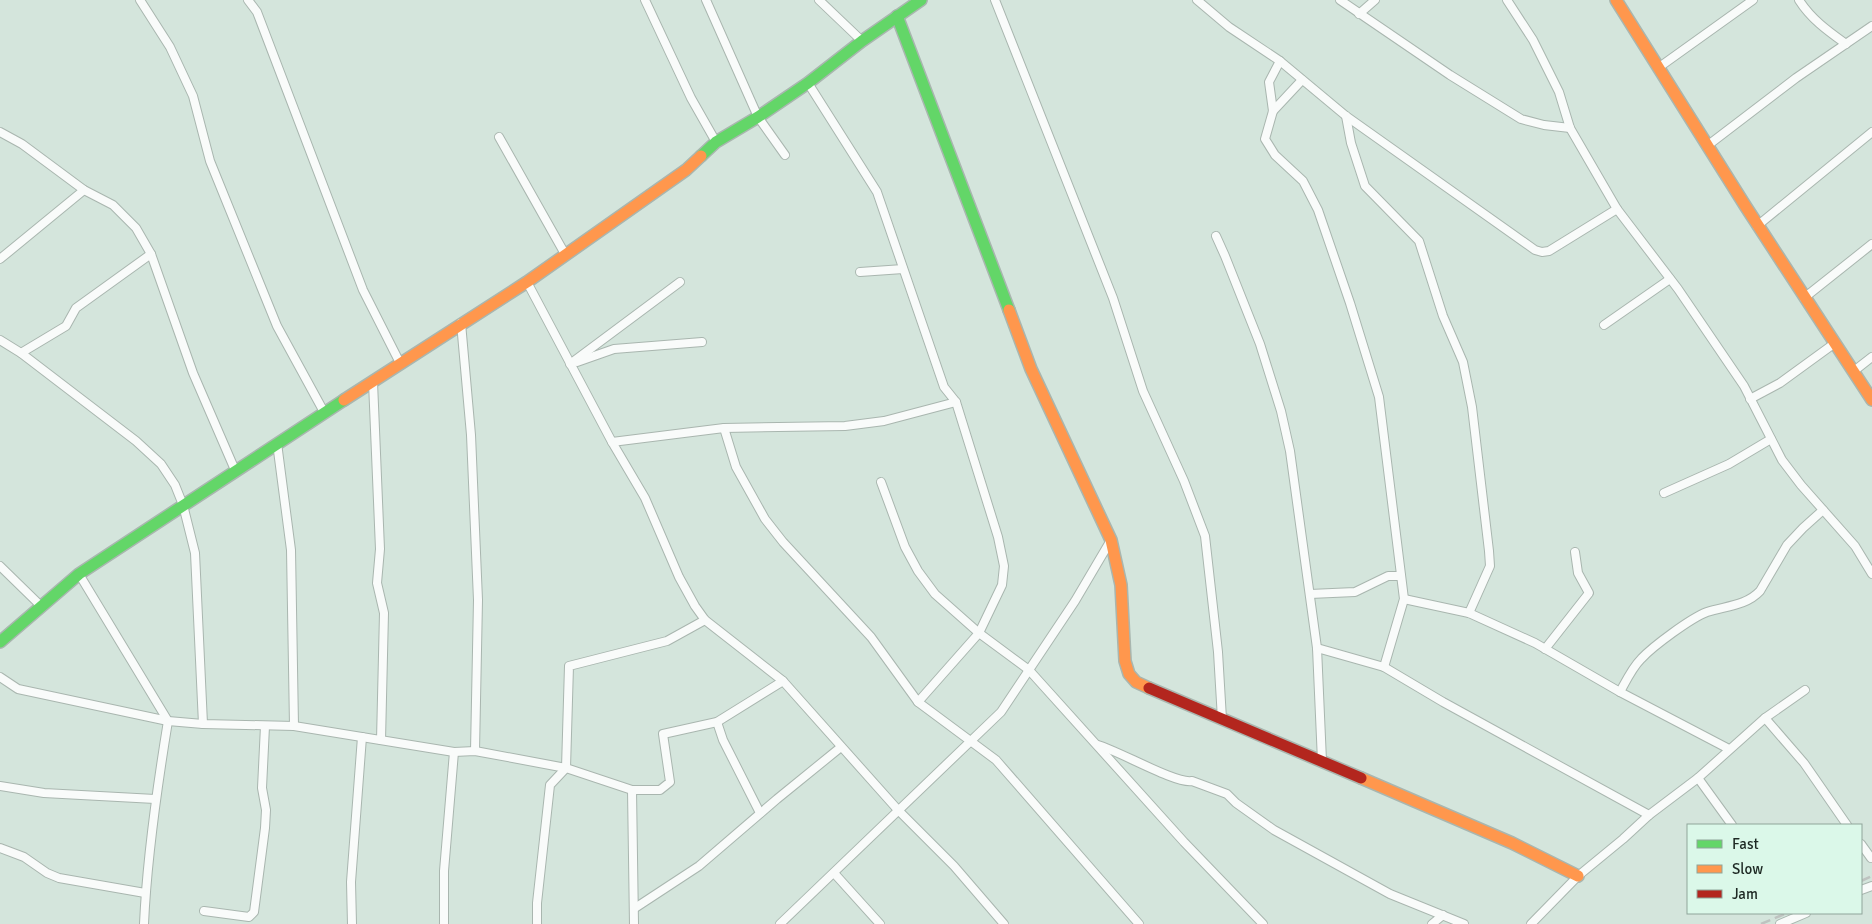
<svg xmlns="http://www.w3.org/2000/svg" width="1872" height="924" font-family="Signika,sans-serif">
	<rect width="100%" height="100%" fill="#d4e5dc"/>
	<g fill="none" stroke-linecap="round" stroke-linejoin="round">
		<defs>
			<g id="street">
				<path d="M 140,0 L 170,47 L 193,96 L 210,161 L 277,326 L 324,412"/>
				<path d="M 248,0 L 257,12 L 363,290 L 400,363"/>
				<path d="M 645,0 L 691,98 L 716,142"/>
				<path d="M 706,0 L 758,117 L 785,155"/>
				<path d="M 819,0 L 862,41"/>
				<path d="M 995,0 L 1113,298 L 1143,391 L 1184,481 L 1205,536 L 1218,652 L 1222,719"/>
				<path d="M 1197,0 L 1229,27 L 1280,61 L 1346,116 L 1535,250 L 1542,252 L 1549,251 L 1617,209"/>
				<path d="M 1340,0 L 1450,75 L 1521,119 L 1544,125 L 1570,128"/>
				<path d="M 1507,0 L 1533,40 L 1559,92 L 1570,128 L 1617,209 L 1678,289 L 1744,386 L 1782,460 L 1801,485 L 1855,546 L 1872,574"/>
				<path d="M 1799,0 C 1811,19 1828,31 1846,44"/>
				<path d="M 1359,14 L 1375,0"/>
				<path d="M 1280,61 L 1269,82 L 1273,111 L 1265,139 L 1275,155 L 1303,181 L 1318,210 L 1350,303 L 1379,397 L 1404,599 L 1384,667"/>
				<path d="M 1658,68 L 1753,0"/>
				<path d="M 808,83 L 877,192 L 944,387 L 956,402 L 998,537 L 1004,566 L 1002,585 L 979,633 L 918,702"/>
				<path d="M 1273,111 L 1302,80"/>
				<path d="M 1346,116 L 1351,143 L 1365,186 L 1419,241 L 1443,316 L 1463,362 L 1472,407 L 1489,551 L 1490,566 L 1469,613"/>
				<path d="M 0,132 L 22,144 L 84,190 L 113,205 L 136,228 L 151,254 L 193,373 L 235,470"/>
				<path d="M 499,137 L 565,254"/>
				<path d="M 1707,146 L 1796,78 L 1872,26"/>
				<path d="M 1757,226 L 1872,132"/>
				<path d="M 1216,236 L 1225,256 L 1260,344 L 1281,411 L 1290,451 L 1317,648 L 1322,761"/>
				<path d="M 0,259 L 84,190"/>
				<path d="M 860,272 L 903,269"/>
				<path d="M 527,282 L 612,442 L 645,498 L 679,577 L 695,606 L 705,620 L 783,681 L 898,810 L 954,866 L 1004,924"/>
				<path d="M 1804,298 L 1872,244"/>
				<path d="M 461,323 L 471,435 L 478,600 L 475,751"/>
				<path d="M 1604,325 L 1670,279"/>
				<path d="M 0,340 L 21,353 L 136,441 L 161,464 L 175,485 L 183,505 L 195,553 L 203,724"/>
				<path d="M 21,353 L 66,326 L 76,308 L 151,254"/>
				<path d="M 577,362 L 614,349 L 702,342"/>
				<path d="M 570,364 L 680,282"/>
				<path d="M 1854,371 L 1872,357"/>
				<path d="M 373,382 L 380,549 L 377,583 L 384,613 L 381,740"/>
				<path d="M 1750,399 L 1780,383 L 1835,343"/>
				<path d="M 724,428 L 736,467 L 765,519 L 783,542 L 871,637 L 918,702 L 996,760 L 1139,924"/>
				<path d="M 612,442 L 724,428 L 845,426 L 884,421 L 956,402"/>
				<path d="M 277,443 L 291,550 L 294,726"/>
				<path d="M 881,482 L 905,547 L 918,571 L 935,594 L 979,633 L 1029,670 L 1184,842 L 1263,924"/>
				<path d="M 1664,493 L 1729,464 L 1771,439"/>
				<path d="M 0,566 L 41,606"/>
				<path d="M 79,574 L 168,721 C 157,788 147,856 144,924"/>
				<path d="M 1310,594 L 1355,592 L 1388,576 L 1401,576"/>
				<path d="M 1404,599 L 1469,613 L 1535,643 L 1620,692 L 1729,749"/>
				<path d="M 1317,648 L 1384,667 L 1443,702 L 1649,815"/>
				<path d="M 1545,649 L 1589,593 L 1578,573 L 1575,552"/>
				<path d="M 0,677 L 18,689 L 168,721 L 203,724 L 294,726 L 454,752 L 475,751 L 566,768 L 632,790 L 660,790 L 670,782 L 663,734 L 717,722 L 783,681"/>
				<path d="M 1620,692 C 1626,681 1632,668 1641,659 C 1653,646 1691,618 1707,612 C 1725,606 1746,606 1760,591 L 1787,545 L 1803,528 L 1823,510"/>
				<path d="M 1765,718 L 1804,763 L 1847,825"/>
				<path d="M 717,722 L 723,740 L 760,813"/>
				<path d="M 1098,745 C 1119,751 1176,784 1192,781 L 1227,794 L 1236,803 L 1274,830 L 1390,894 L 1464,924"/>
				<path d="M 1698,778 L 1732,825"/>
				<path d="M 0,786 L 44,793 L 155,799"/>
				<path d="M 632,790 L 634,924"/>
				<path d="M 1861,844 L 1871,858"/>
				<path d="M 0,848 L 24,857 L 47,873 L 59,878 L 145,893"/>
				<path d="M 834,873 L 880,924"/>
				<path d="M 1861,890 L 1872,886"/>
				<path d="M 635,908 L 699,866 L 777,799 L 841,747"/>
				<path d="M 204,911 L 249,917 L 254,912 L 265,828 L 266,810 L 262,788 L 265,726"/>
				<path d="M 352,924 L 351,882 L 362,737"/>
				<path d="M 444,924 L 444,871 L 454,752"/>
				<path d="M 537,924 L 537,903 L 550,785 L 566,768 L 569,666 L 667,641 L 705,620"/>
				<path d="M 780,924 L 1001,712 L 1075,601 L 1111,540"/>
				<path d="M 1432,924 L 1443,915"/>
				<path d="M 1531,924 L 1578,876 L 1623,839 L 1649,815 L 1698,778 L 1765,718 L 1805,690"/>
				<path d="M 1780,924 L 1806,913"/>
			</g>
			<g id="fast">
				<path d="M 897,16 L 1009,310"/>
				<path d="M 701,156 L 716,142 L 758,117 L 808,83 L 862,41 L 921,0"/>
				<path d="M 0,642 L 79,574 L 344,400"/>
			</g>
			<g id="slow">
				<path d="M 1616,0 L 1746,207 L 1872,400"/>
				<path d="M 1009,310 L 1031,369 L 1111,540 L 1121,585 L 1125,661 L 1129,674 L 1136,682 L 1149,688"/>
				<path d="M 344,400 L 527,282 L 686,170 L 701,156"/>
				<path d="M 1361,778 L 1512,843 L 1578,876"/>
			</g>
			<path id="jam" d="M 1149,688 L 1361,778"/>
		</defs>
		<use href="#street" stroke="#a9b6af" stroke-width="10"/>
		<use href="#fast" stroke="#a9b6af" stroke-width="14"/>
		<use href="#slow" stroke="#a9b6af" stroke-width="14"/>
		<use href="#jam" stroke="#a9b6af" stroke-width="14"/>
		<use href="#street" stroke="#f9fbfa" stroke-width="8"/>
		<use href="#fast" stroke="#63d668" stroke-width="11"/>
		<use href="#slow" stroke="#ff974d" stroke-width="11"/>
		<use href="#jam" stroke="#b3261e" stroke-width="11"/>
		<g stroke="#bec3c0" stroke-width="2.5" stroke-dasharray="10 5" stroke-linecap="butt">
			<path d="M 1861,881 L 1872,876"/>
			<path d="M 1761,924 L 1787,913"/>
		</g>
	</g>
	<rect x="1687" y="824" width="175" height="90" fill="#dbf8e9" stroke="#8fa59a"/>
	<rect x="1697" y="840" width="25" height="8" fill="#63d668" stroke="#8fa59a"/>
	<text x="1732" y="849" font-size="15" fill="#1e2924">Fast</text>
	<rect x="1697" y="865" width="25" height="8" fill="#ff974d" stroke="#8fa59a"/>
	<text x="1732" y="874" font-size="15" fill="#1e2924">Slow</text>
	<rect x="1697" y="890" width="25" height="8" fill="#b3261e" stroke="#8fa59a"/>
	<text x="1732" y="899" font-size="15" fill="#1e2924">Jam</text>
</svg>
